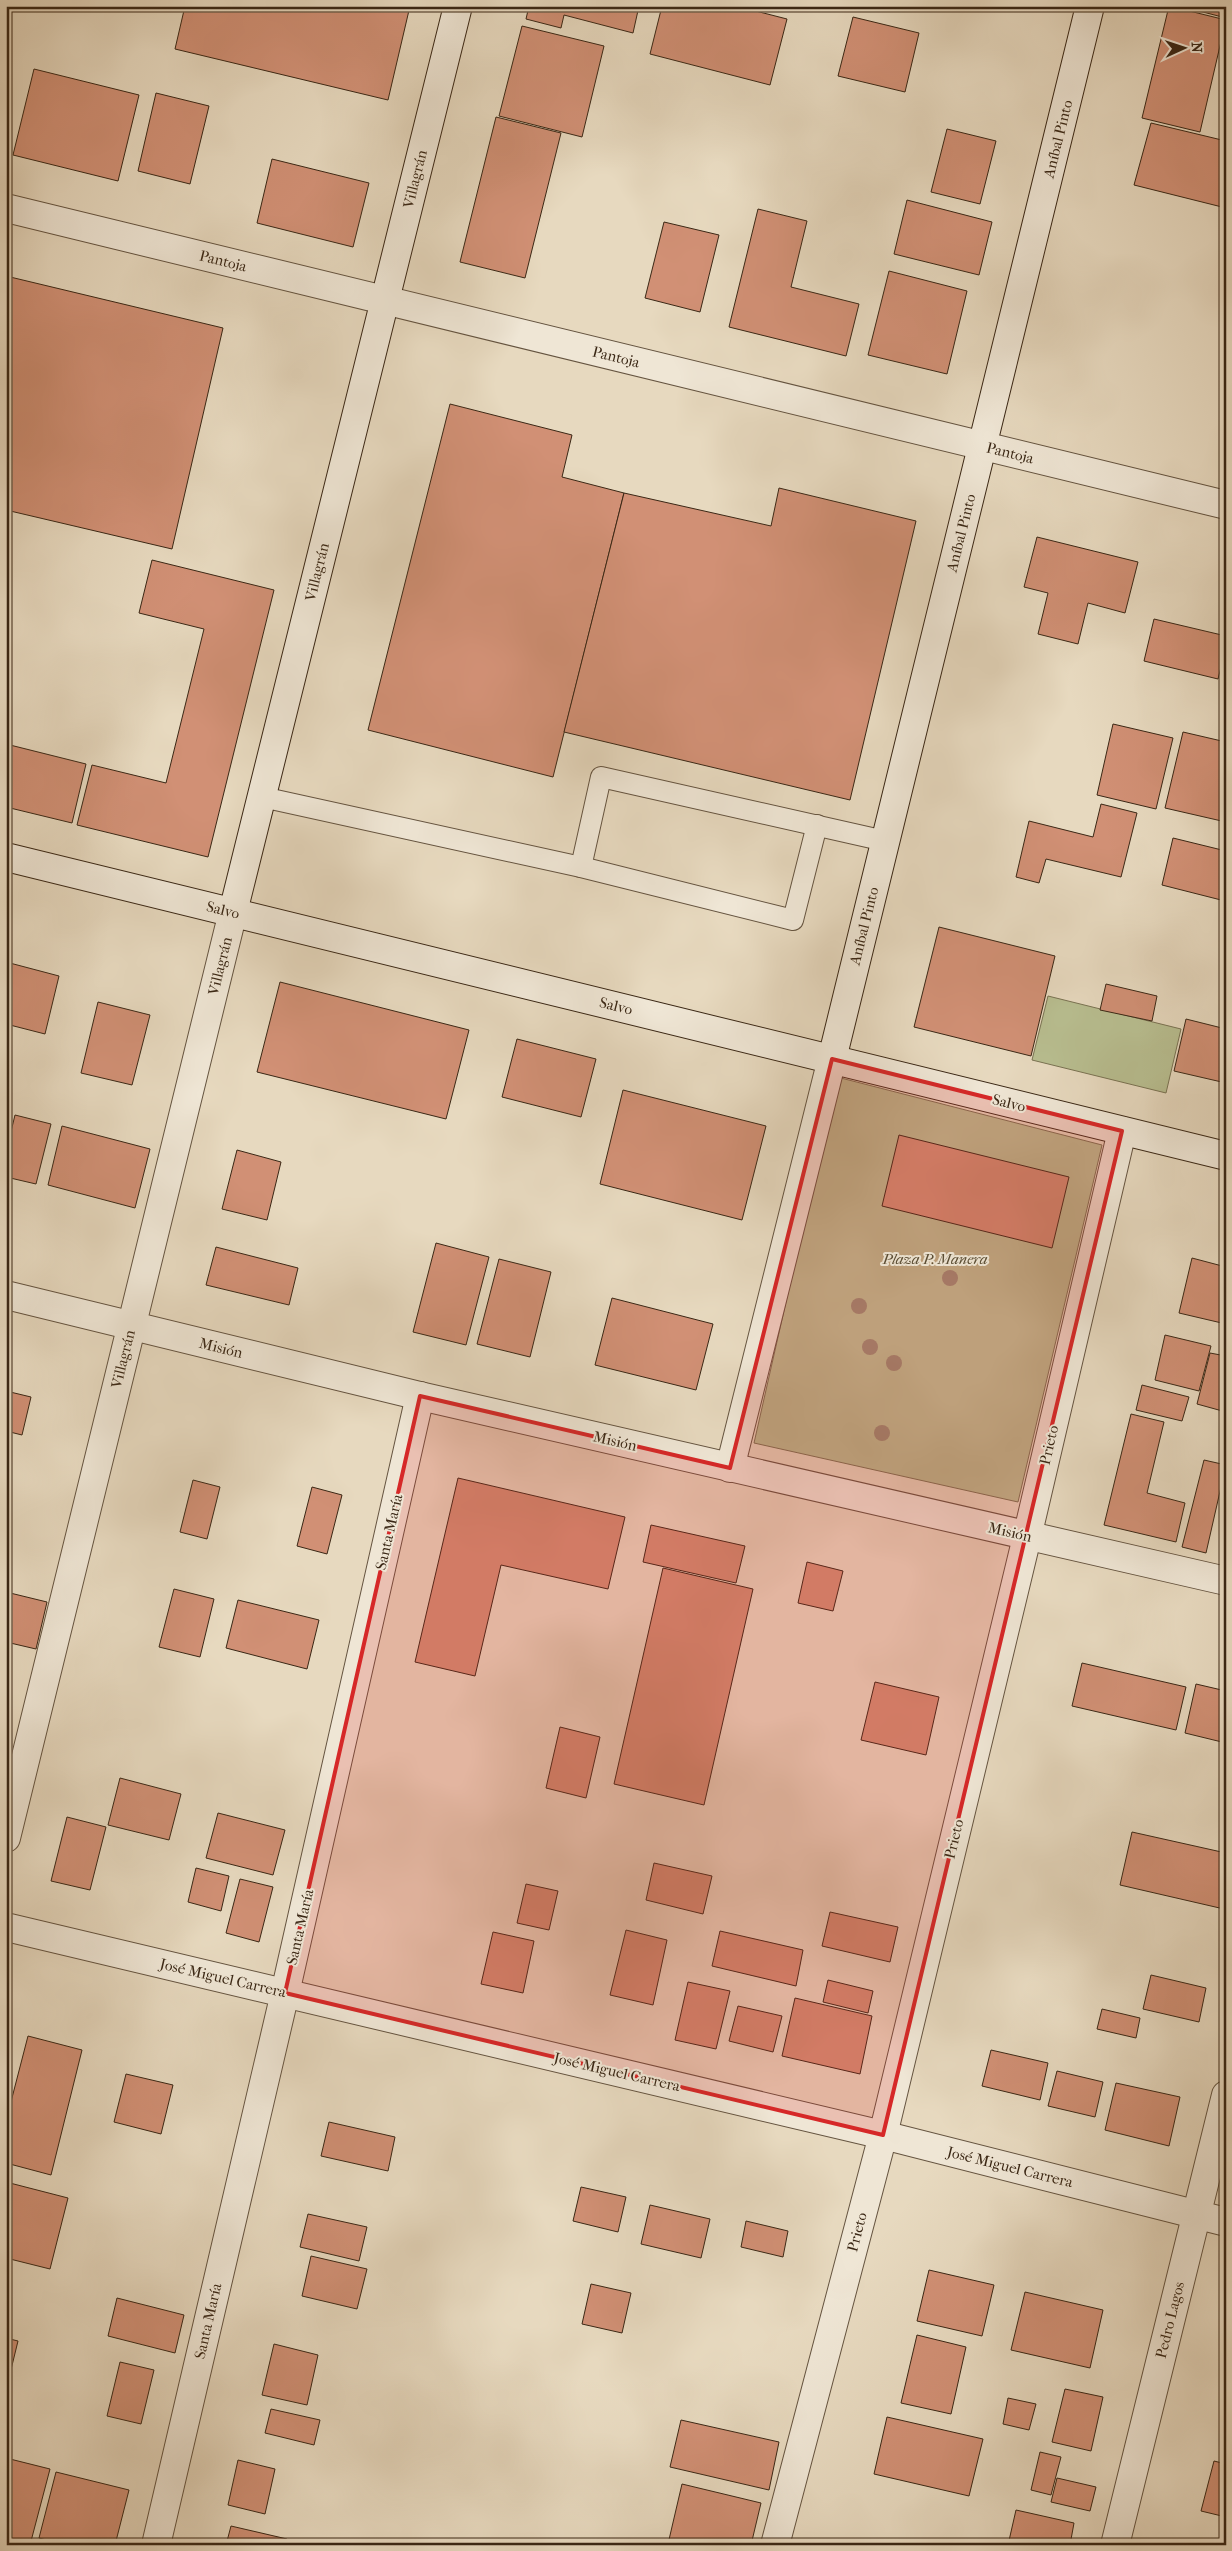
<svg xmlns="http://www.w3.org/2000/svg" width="1232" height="2551" font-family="'IM FELL French Canon',serif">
	<rect width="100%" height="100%" fill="#e7d9bf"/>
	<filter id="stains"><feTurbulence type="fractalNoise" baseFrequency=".004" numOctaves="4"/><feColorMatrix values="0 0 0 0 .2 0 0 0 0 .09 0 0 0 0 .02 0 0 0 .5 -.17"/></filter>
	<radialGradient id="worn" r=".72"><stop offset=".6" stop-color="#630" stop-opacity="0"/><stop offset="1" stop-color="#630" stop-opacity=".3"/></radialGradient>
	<g fill="#b8be90" stroke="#797252">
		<path d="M 1048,996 L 1181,1029 L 1166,1093 L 1032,1060 Z"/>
		<path d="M 837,1077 L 1102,1145 L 1018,1502 L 754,1443 Z"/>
	</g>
	<g fill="#d19075" stroke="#3a2715">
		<path d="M 185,6 L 410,6 L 388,100 L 175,49 Z"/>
		<path d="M 529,6 L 639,6 L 633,33 L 564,15 L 561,28 L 526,19 Z"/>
		<path d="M 662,6 L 736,6 L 787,19 L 770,85 L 650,54 Z"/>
		<path d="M 1169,6 L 1226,20 L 1200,132 L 1142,118 Z"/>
		<path d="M 1180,6 L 1226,6 L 1226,18 Z"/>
		<path d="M 853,17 L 919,33 L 905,92 L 838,76 Z"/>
		<path d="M 522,26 L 604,46 L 582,137 L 499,116 Z"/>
		<path d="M 34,69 L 139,95 L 118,181 L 13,155 Z"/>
		<path d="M 156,93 L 209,106 L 190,184 L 138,171 Z"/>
		<path d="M 496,117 L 561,133 L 525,278 L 460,262 Z"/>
		<path d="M 1151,123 L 1226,141 L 1226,208 L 1134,185 Z"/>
		<path d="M 947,129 L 996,141 L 980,204 L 931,192 Z"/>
		<path d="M 272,159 L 369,183 L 353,247 L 257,223 Z"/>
		<path d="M 907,200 L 992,222 L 979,275 L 894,254 Z"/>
		<path d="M 758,209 L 807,221 L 791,287 L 859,304 L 846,356 L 729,327 Z"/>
		<path d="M 664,222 L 719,235 L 700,312 L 645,298 Z"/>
		<path d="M 889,271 L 967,291 L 947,374 L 868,355 Z"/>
		<path d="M 6,276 L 223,328 L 172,549 L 6,510 Z"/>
		<path d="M 450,404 L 572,435 L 562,477 L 624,493 L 553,777 L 368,730 Z"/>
		<path d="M 779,488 L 916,521 L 850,800 L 564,732 L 624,493 L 771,526 Z"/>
		<path d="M 1037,537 L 1138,562 L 1125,613 L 1088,603 L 1078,644 L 1038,634 L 1048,593 L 1024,587 Z"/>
		<path d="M 152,560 L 274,590 L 208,857 L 77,825 L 92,765 L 166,783 L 204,629 L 139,613 Z"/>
		<path d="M 1154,619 L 1226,636 L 1226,647 L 1218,679 L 1144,661 Z"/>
		<path d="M 1113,724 L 1173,738 L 1156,809 L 1097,795 Z"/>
		<path d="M 1183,732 L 1226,742 L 1226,822 L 1165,808 Z"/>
		<path d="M 6,744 L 86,764 L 72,823 L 6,807 Z"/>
		<path d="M 1101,804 L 1137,813 L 1121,877 L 1046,859 L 1039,883 L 1016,877 L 1029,821 L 1093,837 Z"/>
		<path d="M 1173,838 L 1226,851 L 1225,901 L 1162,885 Z"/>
		<path d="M 939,927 L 1055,956 L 1031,1056 L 914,1027 Z"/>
		<path d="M 6,962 L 59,976 L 45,1034 L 6,1024 Z"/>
		<path d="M 280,982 L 469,1030 L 446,1119 L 257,1072 Z"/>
		<path d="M 1106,984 L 1157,996 L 1152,1021 L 1100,1010 Z"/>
		<path d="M 98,1002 L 150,1015 L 132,1085 L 81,1073 Z"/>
		<path d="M 1186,1019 L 1226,1029 L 1226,1083 L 1174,1071 Z"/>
		<path d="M 517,1039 L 596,1059 L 581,1117 L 502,1097 Z"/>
		<path d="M 623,1090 L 766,1126 L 742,1220 L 600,1184 Z"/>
		<path d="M 15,1115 L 51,1124 L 36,1184 L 6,1177 L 6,1152 Z"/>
		<path d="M 62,1126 L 150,1149 L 135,1208 L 48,1185 Z"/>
		<path d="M 899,1135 L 1069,1177 L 1052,1248 L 882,1206 Z"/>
		<path d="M 237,1150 L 281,1162 L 267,1220 L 222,1209 Z"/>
		<path d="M 436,1243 L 489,1257 L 466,1345 L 413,1332 Z"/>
		<path d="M 216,1247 L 298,1268 L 289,1305 L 206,1285 Z"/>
		<path d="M 1192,1258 L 1226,1267 L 1226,1324 L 1179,1313 Z"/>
		<path d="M 499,1259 L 551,1272 L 530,1357 L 477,1344 Z"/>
		<path d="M 612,1298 L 713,1324 L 696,1390 L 595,1365 Z"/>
		<path d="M 1165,1335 L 1211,1346 L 1199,1391 L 1155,1380 Z"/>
		<path d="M 1210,1353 L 1226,1356 L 1226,1412 L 1197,1404 Z"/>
		<path d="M 1142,1385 L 1189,1397 L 1182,1421 L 1136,1410 Z"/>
		<path d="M 6,1391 L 31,1397 L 22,1435 L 6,1431 Z"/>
		<path d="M 1131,1414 L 1164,1422 L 1147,1493 L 1185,1503 L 1176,1542 L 1104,1525 Z"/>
		<path d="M 1204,1460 L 1226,1465 L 1206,1553 L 1182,1547 Z"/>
		<path d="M 458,1478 L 625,1517 L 608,1589 L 501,1565 L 475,1676 L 415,1662 Z"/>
		<path d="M 193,1480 L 220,1487 L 207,1539 L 180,1532 Z"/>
		<path d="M 312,1487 L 342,1495 L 327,1554 L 297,1546 Z"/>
		<path d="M 651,1525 L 745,1546 L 736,1583 L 643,1562 Z"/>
		<path d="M 807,1562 L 843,1571 L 833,1611 L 798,1603 Z"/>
		<path d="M 663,1568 L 753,1589 L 704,1805 L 614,1784 Z"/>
		<path d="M 174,1589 L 214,1599 L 200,1657 L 159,1647 Z"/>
		<path d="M 6,1592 L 47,1602 L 36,1649 L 6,1642 Z"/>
		<path d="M 238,1600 L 319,1620 L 307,1669 L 226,1648 Z"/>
		<path d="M 1082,1663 L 1186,1687 L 1176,1730 L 1072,1706 Z"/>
		<path d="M 875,1682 L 939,1697 L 926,1755 L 861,1740 Z"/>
		<path d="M 1196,1684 L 1226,1691 L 1226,1743 L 1185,1733 Z"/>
		<path d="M 560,1727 L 600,1737 L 586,1798 L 546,1788 Z"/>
		<path d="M 120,1778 L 181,1794 L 169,1840 L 108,1825 Z"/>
		<path d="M 218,1813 L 285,1830 L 273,1875 L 206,1858 Z"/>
		<path d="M 67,1817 L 106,1827 L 90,1890 L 51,1881 Z"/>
		<path d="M 1132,1832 L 1226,1853 L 1224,1909 L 1120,1885 Z"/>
		<path d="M 654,1863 L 712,1876 L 703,1914 L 646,1900 Z"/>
		<path d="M 196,1868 L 229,1876 L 221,1911 L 188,1902 Z"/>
		<path d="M 240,1879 L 273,1887 L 259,1942 L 226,1933 Z"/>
		<path d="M 526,1884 L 558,1891 L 549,1930 L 517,1923 Z"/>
		<path d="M 830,1912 L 898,1927 L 890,1962 L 822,1946 Z"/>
		<path d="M 626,1930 L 667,1940 L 653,2005 L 610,1995 Z"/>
		<path d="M 720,1931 L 803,1950 L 796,1986 L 712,1966 Z"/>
		<path d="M 493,1932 L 534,1941 L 523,1993 L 481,1984 Z"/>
		<path d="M 1151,1975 L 1206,1988 L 1199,2022 L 1143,2009 Z"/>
		<path d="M 828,1980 L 873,1991 L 868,2013 L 823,2002 Z"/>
		<path d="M 688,1982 L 730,1991 L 716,2049 L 675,2040 Z"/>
		<path d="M 795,1998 L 872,2016 L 860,2074 L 782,2056 Z"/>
		<path d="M 738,2006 L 782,2016 L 773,2052 L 729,2041 Z"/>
		<path d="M 1102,2009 L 1140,2018 L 1136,2038 L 1097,2029 Z"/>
		<path d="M 28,2036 L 82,2050 L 51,2175 L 6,2163 L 6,2121 Z"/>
		<path d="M 991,2050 L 1048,2063 L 1040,2100 L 982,2086 Z"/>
		<path d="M 1057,2071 L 1103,2082 L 1095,2117 L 1048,2106 Z"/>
		<path d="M 126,2074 L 173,2085 L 161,2134 L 114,2122 Z"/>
		<path d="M 1116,2083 L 1180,2097 L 1169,2146 L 1105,2130 Z"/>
		<path d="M 329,2122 L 395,2137 L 388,2171 L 321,2156 Z"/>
		<path d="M 6,2182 L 68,2198 L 50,2269 L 6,2258 Z"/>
		<path d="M 581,2187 L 626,2197 L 618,2232 L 573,2221 Z"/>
		<path d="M 650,2205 L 710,2219 L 701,2258 L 641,2244 Z"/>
		<path d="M 308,2214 L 367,2227 L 359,2261 L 300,2247 Z"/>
		<path d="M 746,2221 L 788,2231 L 783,2257 L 741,2247 Z"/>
		<path d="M 311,2256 L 367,2269 L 357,2309 L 302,2296 Z"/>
		<path d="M 929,2270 L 994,2285 L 982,2336 L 917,2321 Z"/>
		<path d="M 591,2284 L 631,2293 L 622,2333 L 582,2324 Z"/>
		<path d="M 1025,2292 L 1103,2310 L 1090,2368 L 1011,2350 Z"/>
		<path d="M 117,2298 L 184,2315 L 175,2353 L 108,2336 Z"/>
		<path d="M 917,2335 L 966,2347 L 951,2414 L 901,2403 Z"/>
		<path d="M 6,2338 L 18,2341 L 6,2390 Z"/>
		<path d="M 274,2344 L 318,2355 L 307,2405 L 262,2395 Z"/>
		<path d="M 120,2362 L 154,2370 L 141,2424 L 107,2416 Z"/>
		<path d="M 1065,2389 L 1103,2397 L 1091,2451 L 1052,2442 Z"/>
		<path d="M 1008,2398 L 1036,2404 L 1029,2430 L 1003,2424 Z"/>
		<path d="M 271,2409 L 320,2420 L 314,2445 L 265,2433 Z"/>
		<path d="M 887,2417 L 983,2439 L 969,2496 L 874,2474 Z"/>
		<path d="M 681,2420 L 779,2442 L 769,2490 L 670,2467 Z"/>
		<path d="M 1040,2452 L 1061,2457 L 1051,2495 L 1031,2490 Z"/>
		<path d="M 6,2458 L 50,2469 L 30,2545 L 6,2542 Z"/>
		<path d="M 238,2460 L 275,2469 L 265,2514 L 228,2505 Z"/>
		<path d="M 1214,2461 L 1226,2464 L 1226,2517 L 1201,2511 Z"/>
		<path d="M 56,2472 L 129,2490 L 115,2545 L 65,2545 L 39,2538 Z"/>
		<path d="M 1057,2478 L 1096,2487 L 1090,2511 L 1051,2502 Z"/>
		<path d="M 682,2484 L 761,2503 L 751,2545 L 668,2544 Z"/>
		<path d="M 1016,2510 L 1074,2523 L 1070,2545 L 1008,2545 Z"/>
		<path d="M 231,2526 L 287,2539 L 286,2545 L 226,2545 Z"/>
		<path d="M 860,2540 L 883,2545 L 859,2545 Z"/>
	</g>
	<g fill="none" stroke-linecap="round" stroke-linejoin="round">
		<defs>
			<g id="lane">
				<path d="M 262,797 L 581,867 L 793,920 L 817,825"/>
				<path d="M 581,867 L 601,777 L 885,841"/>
			</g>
			<g id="street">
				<path d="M 6,208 L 1226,505"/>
				<path d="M 6,1295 L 420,1396 L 1226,1581"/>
				<path d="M 730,1468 L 832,1059"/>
				<path d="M 6,1838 L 233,912"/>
				<path d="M 6,1927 L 883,2135 L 1226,2222"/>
				<path d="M 156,2545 L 285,1993 L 420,1396"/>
				<path d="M 775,2545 L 883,2135 L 1027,1537 L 1122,1131"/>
				<path d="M 1115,2545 L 1226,2095"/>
			</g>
			<g id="secondary">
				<path d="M 6,857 L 1226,1156"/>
				<path d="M 233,912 L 458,6"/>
				<path d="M 832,1059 L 1090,6"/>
			</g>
		</defs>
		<use href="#lane" stroke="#655440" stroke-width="22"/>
		<use href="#street" stroke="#655440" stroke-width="30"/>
		<use href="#secondary" stroke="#3a2715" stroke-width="30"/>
		<use href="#lane" stroke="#efe6d5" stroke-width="20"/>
		<use href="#street" stroke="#efe6d5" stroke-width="28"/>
		<use href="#secondary" stroke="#efe6d5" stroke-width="28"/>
	</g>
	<g fill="#998c73">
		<circle cx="950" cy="1278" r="8"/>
		<circle cx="859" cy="1306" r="8"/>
		<circle cx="870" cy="1347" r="8"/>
		<circle cx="894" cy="1363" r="8"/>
		<circle cx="882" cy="1433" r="8"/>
	</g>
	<path fill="#d62828" fill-opacity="0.2" stroke="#d62828" stroke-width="4" stroke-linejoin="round" d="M 832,1059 L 1122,1131 L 883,2135 L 285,1993 L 420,1396 L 730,1468 Z"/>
	<g text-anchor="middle" stroke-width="4" stroke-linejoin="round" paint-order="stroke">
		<g font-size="15" fill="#3a2715" stroke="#efe6d5">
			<text transform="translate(1058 139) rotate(-76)" y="5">Aníbal Pinto</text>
			<text transform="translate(415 179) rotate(-76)" y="5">Villagrán</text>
			<text transform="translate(223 261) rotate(14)" y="5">Pantoja</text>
			<text transform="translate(616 357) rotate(14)" y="5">Pantoja</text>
			<text transform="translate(1010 453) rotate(14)" y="5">Pantoja</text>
			<text transform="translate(961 533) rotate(-76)" y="5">Aníbal Pinto</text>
			<text transform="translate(317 572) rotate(-76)" y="5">Villagrán</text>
			<text transform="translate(223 910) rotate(14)" y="5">Salvo</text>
			<text transform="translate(864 926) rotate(-76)" y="5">Aníbal Pinto</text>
			<text transform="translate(220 966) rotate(-76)" y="5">Villagrán</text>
			<text transform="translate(616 1006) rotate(14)" y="5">Salvo</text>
			<text transform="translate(1009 1103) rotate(14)" y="5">Salvo</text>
			<text transform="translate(221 1348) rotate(14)" y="5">Misión</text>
			<text transform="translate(123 1359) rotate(-76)" y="5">Villagrán</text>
			<text transform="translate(615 1441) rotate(13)" y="5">Misión</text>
			<text transform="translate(1049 1445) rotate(-77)" y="5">Prieto</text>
			<text transform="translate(389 1532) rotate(-77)" y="5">Santa María</text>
			<text transform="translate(1010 1532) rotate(13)" y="5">Misión</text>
			<text transform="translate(954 1839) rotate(-76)" y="5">Prieto</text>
			<text transform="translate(300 1927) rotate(-77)" y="5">Santa María</text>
			<text transform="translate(223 1978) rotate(13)" y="5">José Miguel Carrera</text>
			<text transform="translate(617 2072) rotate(13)" y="5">José Miguel Carrera</text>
			<text transform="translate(1010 2167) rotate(14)" y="5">José Miguel Carrera</text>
			<text transform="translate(857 2232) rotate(-75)" y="5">Prieto</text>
			<text transform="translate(1170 2320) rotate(-76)" y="5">Pedro Lagos</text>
			<text transform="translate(208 2321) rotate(-77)" y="5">Santa María</text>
		</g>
		<g font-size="15" font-style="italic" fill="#5a4d34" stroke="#efe6d5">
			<text x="935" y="1264">Plaza P. Manera</text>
		</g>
	</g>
	<rect width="1232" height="2551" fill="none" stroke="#e7d9bf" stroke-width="25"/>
	<rect x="8" y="8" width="1217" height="2536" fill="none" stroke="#3a2715" stroke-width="2.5"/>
	<rect x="12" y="12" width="1207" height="2526" fill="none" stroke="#3a2715"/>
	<g transform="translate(1184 48) rotate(87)" stroke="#efe6d5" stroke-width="4" paint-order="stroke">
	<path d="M0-4L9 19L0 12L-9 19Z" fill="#3a2715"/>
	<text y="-8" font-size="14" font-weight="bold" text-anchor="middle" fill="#3a2715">N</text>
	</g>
	<rect width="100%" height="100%" filter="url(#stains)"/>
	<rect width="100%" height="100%" fill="url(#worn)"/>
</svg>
